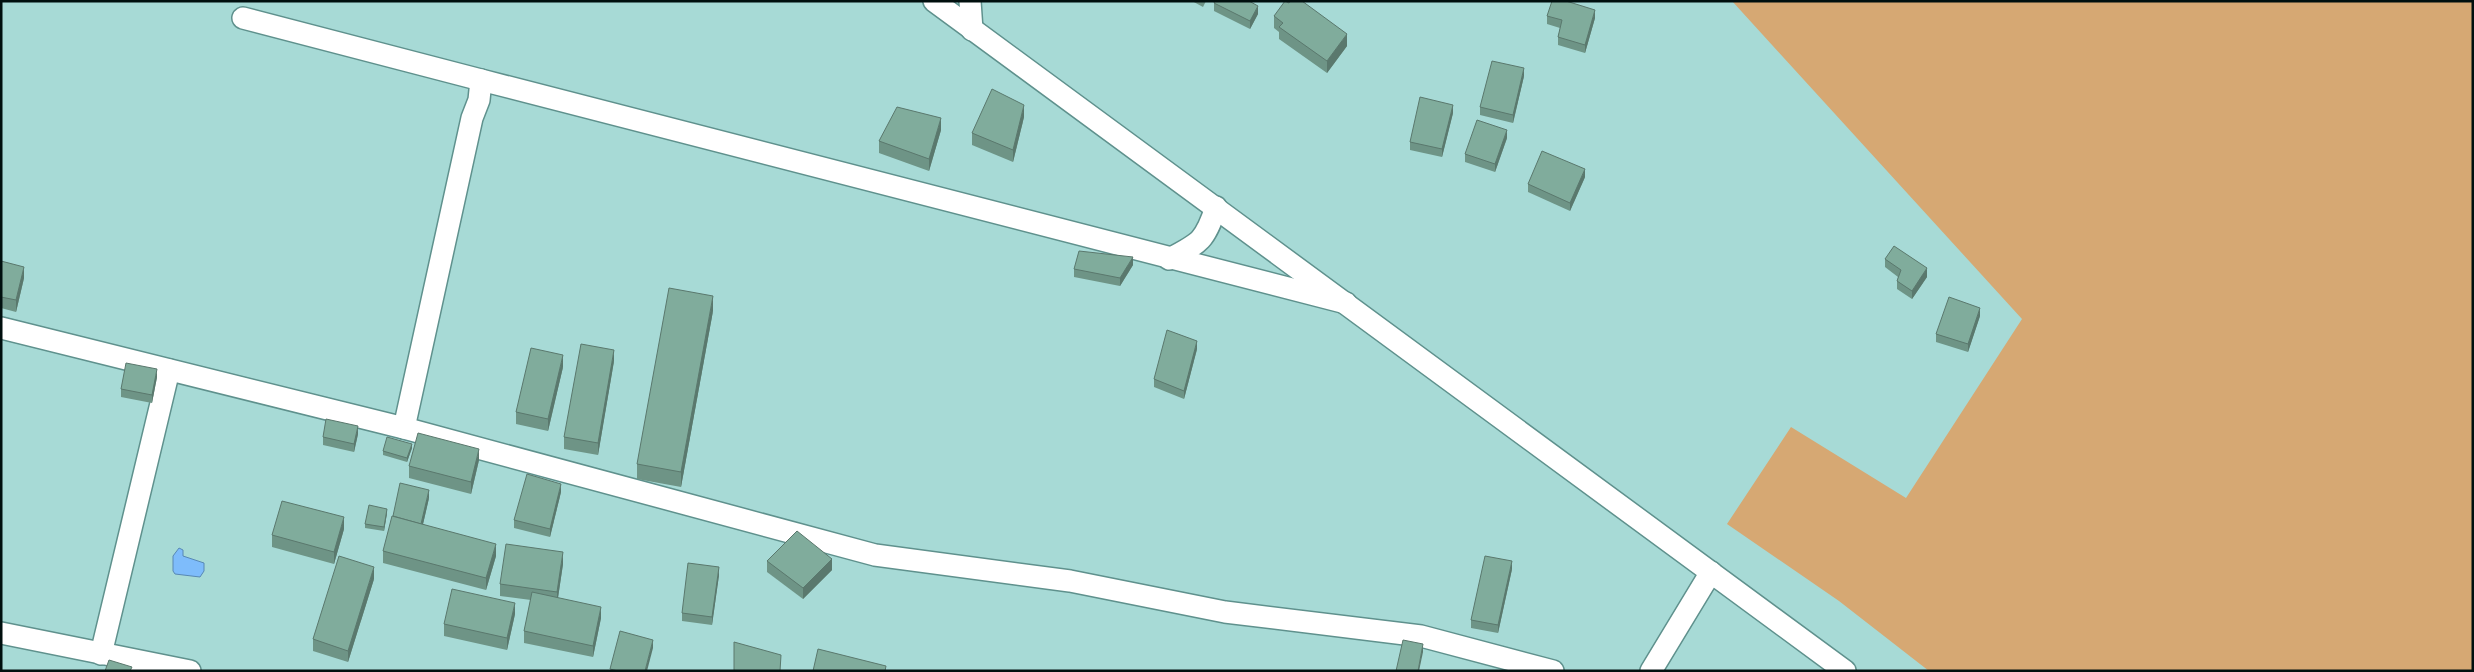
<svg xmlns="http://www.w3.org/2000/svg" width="2474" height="672" font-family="Jost,sans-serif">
	<rect width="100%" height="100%" fill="#a7dad6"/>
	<path fill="#d6a873" d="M 1732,1 L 2473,1 L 2473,671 L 1929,671 L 1839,601 L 1727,524 L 1791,427 L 1906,498 L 2022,319 Z"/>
	<path fill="#7ebcfb" stroke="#5888b4" d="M 179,548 L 183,550 L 183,556 L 204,563 L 204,571 L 200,577 L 175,574 L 173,571 L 173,556 Z"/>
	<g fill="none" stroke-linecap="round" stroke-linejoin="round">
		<defs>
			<g id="street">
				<path d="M 934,1 L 1845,671"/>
				<path d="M 970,1 L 972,30"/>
				<path d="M 243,18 L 481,80"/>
				<path d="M 1169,259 C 1200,243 1205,241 1216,207"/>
				<path d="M 1,328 L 404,428 L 875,555 L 1070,581 L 1225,612 L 1421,636 L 1553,671"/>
				<path d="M 404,428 L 472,118 L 479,100 L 481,80 L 1346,303"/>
				<path d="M 1,633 L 190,671"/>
				<path d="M 101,654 L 169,370"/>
				<path d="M 1651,671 L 1711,572"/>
			</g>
		</defs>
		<use href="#street" stroke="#5f918d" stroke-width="24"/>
		<use href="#street" stroke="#fff" stroke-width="21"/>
	</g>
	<g fill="#6e9486">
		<path d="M 1192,1 L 1206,1 L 1203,7 Z"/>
		<path d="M 1214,3 L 1258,14 L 1250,29 L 1214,11 Z"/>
		<path d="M 1289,3 L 1347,46 L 1327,73 L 1279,39 L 1279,32 L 1274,28 L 1274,16 Z"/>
		<path d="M 1547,16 L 1595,18 L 1585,53 L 1558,45 L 1558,37 L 1560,28 L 1547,24 Z"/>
		<path d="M 1524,76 L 1513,123 L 1480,115 L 1480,107 Z"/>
		<path d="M 1453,113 L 1442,157 L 1410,150 L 1410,142 Z"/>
		<path d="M 1024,117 L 1013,162 L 972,145 L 972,133 Z"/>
		<path d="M 941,130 L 929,171 L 879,153 L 879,141 Z"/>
		<path d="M 1507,138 L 1495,172 L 1465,162 L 1465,154 Z"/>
		<path d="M 1585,177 L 1570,211 L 1528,192 L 1528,184 Z"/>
		<path d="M 1885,259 L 1927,277 L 1912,299 L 1897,289 L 1897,281 L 1898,277 L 1885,267 Z"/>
		<path d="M 1,261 L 24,278 L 16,312 L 1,308 Z"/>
		<path d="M 1133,265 L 1120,286 L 1074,277 L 1074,269 Z"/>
		<path d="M 713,311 L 681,487 L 637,479 L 637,464 Z"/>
		<path d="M 1980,316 L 1968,352 L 1936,342 L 1936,334 Z"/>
		<path d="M 1197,349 L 1184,399 L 1154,387 L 1154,379 Z"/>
		<path d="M 614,361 L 598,455 L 564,449 L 564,437 Z"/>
		<path d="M 563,367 L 548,431 L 516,424 L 516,412 Z"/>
		<path d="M 157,377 L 152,403 L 121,397 L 121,389 Z"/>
		<path d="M 358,434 L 354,452 L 323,445 L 323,437 Z"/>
		<path d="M 412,448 L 407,462 L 383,455 L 383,451 Z"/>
		<path d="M 479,460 L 471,494 L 409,478 L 409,466 Z"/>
		<path d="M 561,492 L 550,537 L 514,528 L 514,520 Z"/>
		<path d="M 429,498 L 423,524 L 496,556 L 486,590 L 383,563 L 383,551 Z"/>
		<path d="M 387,513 L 384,531 L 365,528 L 365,524 Z"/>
		<path d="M 344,529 L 334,564 L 272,547 L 272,535 Z"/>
		<path d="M 767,561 L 832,570 L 803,599 L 767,572 Z"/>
		<path d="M 563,564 L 558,598 L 601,618 L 593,657 L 524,643 L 524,631 L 531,600 L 500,596 L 500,584 Z"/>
		<path d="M 1512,569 L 1498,633 L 1471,628 L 1471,620 Z"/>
		<path d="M 719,575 L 712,625 L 682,621 L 682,613 Z"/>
		<path d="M 374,579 L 348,662 L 313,651 L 313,639 Z"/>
		<path d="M 515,614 L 507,650 L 444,636 L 444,624 Z"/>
	</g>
	<g fill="#5a786d">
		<path d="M 1258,6 L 1258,14 L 1250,29 L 1250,21 Z"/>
		<path d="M 1595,10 L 1595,18 L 1585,53 L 1585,45 Z"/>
		<path d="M 1347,34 L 1347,46 L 1327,73 L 1327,61 Z"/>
		<path d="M 1524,68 L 1524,76 L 1513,123 L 1513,115 Z"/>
		<path d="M 1024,105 L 1024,117 L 1013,162 L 1013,150 Z"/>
		<path d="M 1453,105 L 1453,113 L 1442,157 L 1442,149 Z"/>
		<path d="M 941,118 L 941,130 L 929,171 L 929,159 Z"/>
		<path d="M 1507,130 L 1507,138 L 1495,172 L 1495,164 Z"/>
		<path d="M 1585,169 L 1585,177 L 1570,211 L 1570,203 Z"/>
		<path d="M 1133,257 L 1133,265 L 1120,286 L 1120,278 Z"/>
		<path d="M 24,267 L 24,278 L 16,312 L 16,300 Z"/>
		<path d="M 1927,268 L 1927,277 L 1912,299 L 1912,291 Z"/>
		<path d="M 713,296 L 713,311 L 681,487 L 681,472 Z"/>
		<path d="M 1980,308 L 1980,316 L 1968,352 L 1968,344 Z"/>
		<path d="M 1197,341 L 1197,349 L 1184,399 L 1184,391 Z"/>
		<path d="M 614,350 L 614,361 L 598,455 L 598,443 Z"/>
		<path d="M 563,355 L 563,367 L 548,431 L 548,419 Z"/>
		<path d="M 157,369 L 157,377 L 152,403 L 152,395 Z"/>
		<path d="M 358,426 L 358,434 L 354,452 L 354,444 Z"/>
		<path d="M 412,444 L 412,448 L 407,462 L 407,458 Z"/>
		<path d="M 479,449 L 479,460 L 471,494 L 471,482 Z"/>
		<path d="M 561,484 L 561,492 L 550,537 L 550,529 Z"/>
		<path d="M 429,490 L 429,498 L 421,533 L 421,525 Z"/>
		<path d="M 387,509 L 387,513 L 384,531 L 384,527 Z"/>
		<path d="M 344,517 L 344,529 L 334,564 L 334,552 Z"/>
		<path d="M 496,544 L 496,556 L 486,590 L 486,578 Z"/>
		<path d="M 563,552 L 563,564 L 557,604 L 557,592 Z"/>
		<path d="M 832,559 L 832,570 L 803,599 L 803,588 Z"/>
		<path d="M 1512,561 L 1512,569 L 1498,633 L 1498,625 Z"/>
		<path d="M 374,567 L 374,579 L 348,662 L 348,651 Z"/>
		<path d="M 719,567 L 719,575 L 712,625 L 712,617 Z"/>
		<path d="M 515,603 L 515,614 L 507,650 L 507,638 Z"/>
		<path d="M 601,607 L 601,618 L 593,657 L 593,646 Z"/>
		<path d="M 653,640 L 653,648 L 647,671 L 645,671 Z"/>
		<path d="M 1423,644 L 1423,652 L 1419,671 L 1418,671 Z"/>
	</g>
	<g fill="#80ac9c" stroke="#5a786d">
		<path d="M 1215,1 L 1249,1 L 1258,6 L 1250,21 L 1214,3 Z"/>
		<path d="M 1285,1 L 1289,3 L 1290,1 L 1302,1 L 1347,34 L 1327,61 L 1279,27 L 1283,23 L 1274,16 Z"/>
		<path d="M 1552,1 L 1566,1 L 1595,10 L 1585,45 L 1558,37 L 1562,20 L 1547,16 Z"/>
		<path d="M 1492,61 L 1524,68 L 1513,115 L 1480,107 Z"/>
		<path d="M 992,89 L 1024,105 L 1013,150 L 972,133 Z"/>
		<path d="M 1420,97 L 1453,105 L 1442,149 L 1410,142 Z"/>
		<path d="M 897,107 L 941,118 L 929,159 L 879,141 Z"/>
		<path d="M 1477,120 L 1507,130 L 1495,164 L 1465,154 Z"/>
		<path d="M 1542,151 L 1585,169 L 1570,203 L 1528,184 Z"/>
		<path d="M 1894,246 L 1927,268 L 1912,291 L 1897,281 L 1901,270 L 1885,259 Z"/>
		<path d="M 1079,251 L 1133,257 L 1120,278 L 1074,269 Z"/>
		<path d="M 1,261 L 24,267 L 16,300 L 1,297 Z"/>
		<path d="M 669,288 L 713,296 L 681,472 L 637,464 Z"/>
		<path d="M 1949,297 L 1980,308 L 1968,344 L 1936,334 Z"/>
		<path d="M 1167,330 L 1197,341 L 1184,391 L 1154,379 Z"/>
		<path d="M 581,344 L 614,350 L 598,443 L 564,437 Z"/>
		<path d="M 531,348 L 563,355 L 548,419 L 516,412 Z"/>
		<path d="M 126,363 L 157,369 L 152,395 L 121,389 Z"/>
		<path d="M 326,419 L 358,426 L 354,444 L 323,437 Z"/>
		<path d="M 418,433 L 479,449 L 471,482 L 409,466 Z"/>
		<path d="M 387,437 L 412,444 L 407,458 L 383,451 Z"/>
		<path d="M 527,474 L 561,484 L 550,529 L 514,520 Z"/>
		<path d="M 400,483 L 429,490 L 421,524 L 393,516 Z"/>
		<path d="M 282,501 L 344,517 L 334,552 L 272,535 Z"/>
		<path d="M 369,505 L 387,509 L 384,527 L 365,524 Z"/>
		<path d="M 392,516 L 496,544 L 486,578 L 383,551 Z"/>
		<path d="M 797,531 L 832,559 L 803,588 L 767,561 Z"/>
		<path d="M 506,544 L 563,552 L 557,592 L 500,584 Z"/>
		<path d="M 339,556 L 374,567 L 348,651 L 313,639 Z"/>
		<path d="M 1485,556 L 1512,561 L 1498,625 L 1471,620 Z"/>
		<path d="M 688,563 L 719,567 L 712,617 L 682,613 Z"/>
		<path d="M 452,589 L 515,603 L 507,638 L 444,624 Z"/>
		<path d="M 532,592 L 601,607 L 593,646 L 524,631 Z"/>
		<path d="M 620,631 L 653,640 L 645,671 L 618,671 L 610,669 Z"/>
		<path d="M 1403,640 L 1423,644 L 1418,671 L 1396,671 Z"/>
		<path d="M 734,642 L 781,655 L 780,671 L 734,671 Z"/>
		<path d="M 818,649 L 886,666 L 885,671 L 813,671 Z"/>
		<path d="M 109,660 L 132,667 L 130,671 L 105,671 Z"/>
	</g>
	<rect width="2474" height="672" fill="none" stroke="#000f0e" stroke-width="5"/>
</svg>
